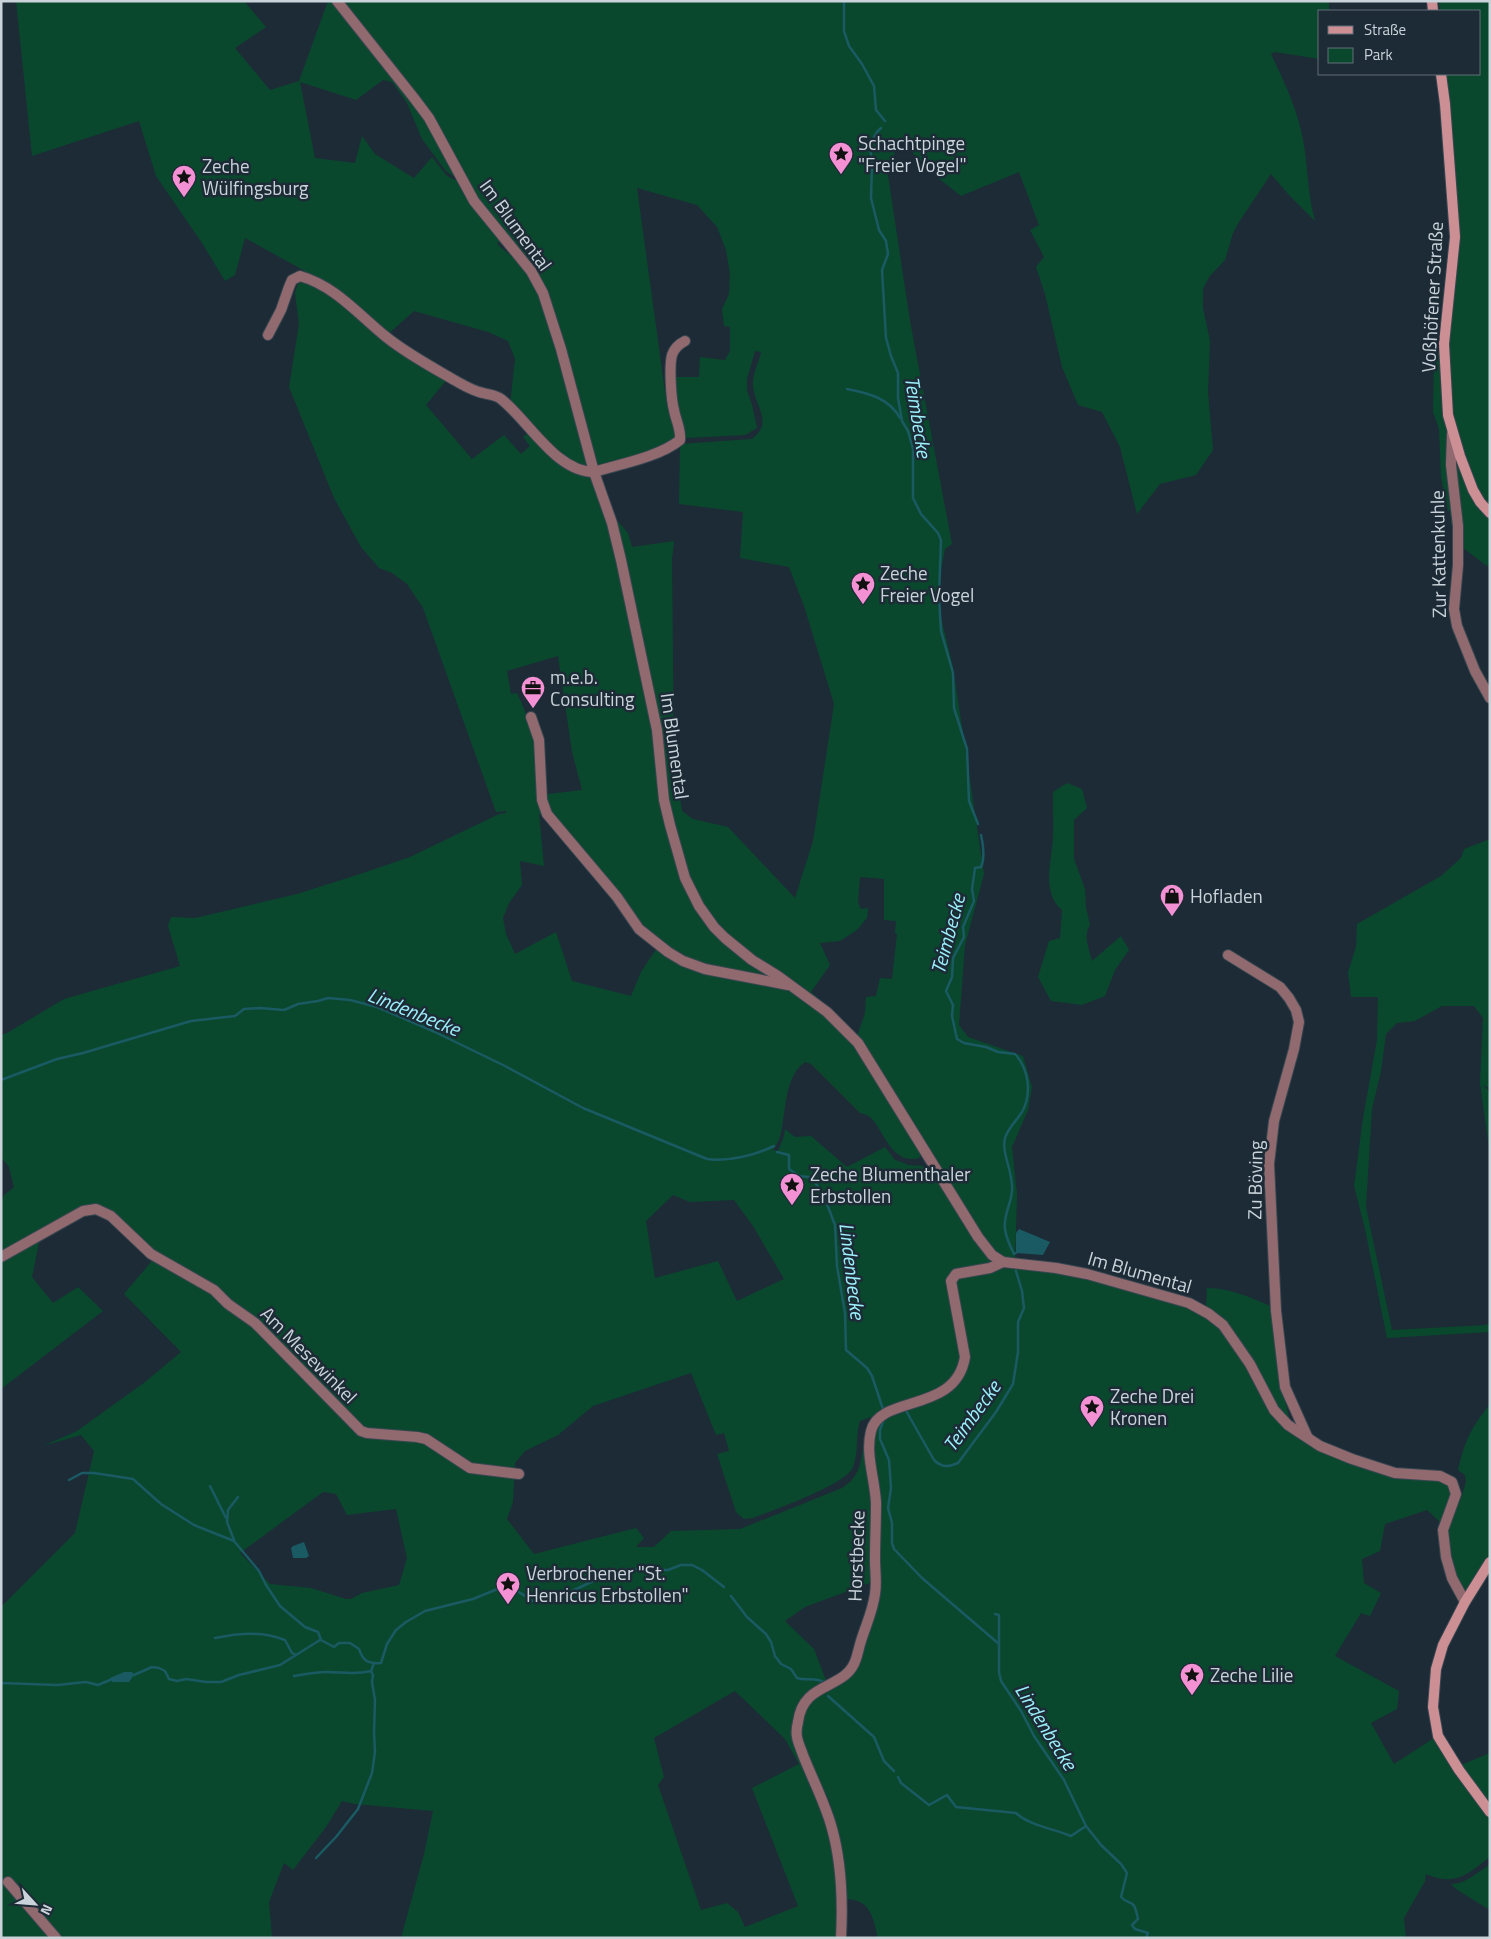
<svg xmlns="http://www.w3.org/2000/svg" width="1491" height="1939" font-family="'Titillium Web',sans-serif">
	<rect width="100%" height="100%" fill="#1c2b36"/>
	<g fill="#0a482e" fill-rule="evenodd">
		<path d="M 16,1 L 244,1 L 266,27 L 235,48 L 270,90 L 299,81 L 328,1 L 334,1 L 419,109 L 459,180 L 446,171 L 422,139 L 407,103 L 392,82 L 383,80 L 356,100 L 300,82 L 315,158 L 355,163 L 362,136 L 375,154 L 414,178 L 432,157 L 447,176 L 460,182 L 514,254 L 497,241 L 498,245 L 522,265 L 539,290 L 590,466 L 573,465 L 510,405 L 515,359 L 508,341 L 488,332 L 414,311 L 386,336 L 346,299 L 303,270 L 245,238 L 235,275 L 225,281 L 202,243 L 156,176 L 139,121 L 32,156 Z"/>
		<path d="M 340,1 L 1329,1 L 1329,11 L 1320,11 L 1320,59 L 1274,52 L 1271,54 C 1285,83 1299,113 1304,145 C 1308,171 1308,196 1315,221 L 1289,195 L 1271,174 L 1239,222 L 1233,233 L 1225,260 L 1209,277 L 1203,289 L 1203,308 L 1210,341 L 1208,392 L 1213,450 L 1196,475 L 1160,484 L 1137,514 L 1120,447 L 1102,412 L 1078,405 L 1062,367 L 1045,294 L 1036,267 L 1044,257 L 1030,230 L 1039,225 L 1019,172 L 961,196 L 937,177 L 899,140 L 888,175 L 910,321 L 952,544 L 945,549 L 936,597 L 953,667 L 984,874 L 965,945 L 959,1025 L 968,1037 L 1023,1056 L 1032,1087 L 1028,1110 L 1012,1147 L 1017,1194 L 1015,1262 C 1000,1258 993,1251 983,1240 L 857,1036 L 865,1013 L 866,997 L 876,996 L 880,978 L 892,979 L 897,934 L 895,933 L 896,921 L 884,920 L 884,879 L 860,877 L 858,903 L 861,909 L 868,908 L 867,918 L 857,930 L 840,941 L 820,943 L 830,965 L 811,992 L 829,1008 L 795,988 L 798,997 L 826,1015 L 859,1049 L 922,1152 C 921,1157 919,1159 914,1159 C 891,1161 883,1130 871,1118 C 868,1115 864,1114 860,1113 L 811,1064 L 805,1062 C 782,1078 787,1117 779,1140 C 777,1143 775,1147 773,1150 L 778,1151 L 784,1136 L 785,1129 L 795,1137 L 811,1136 L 847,1167 L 885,1147 L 895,1160 L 901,1162 L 908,1165 L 925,1166 L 933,1170 L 965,1223 L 991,1259 L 990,1264 L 986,1267 L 954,1272 L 949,1279 L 949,1287 C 953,1307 968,1350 961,1369 C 957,1377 949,1383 943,1390 L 945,1393 C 974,1370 967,1352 960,1320 C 958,1309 956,1297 953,1286 L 957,1277 C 1011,1257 1092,1277 1146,1293 C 1165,1298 1186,1303 1203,1314 L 1206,1307 L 1207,1288 C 1231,1288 1251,1298 1273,1307 L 1282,1388 L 1293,1433 C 1324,1452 1361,1471 1397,1476 C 1409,1478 1430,1475 1440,1479 C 1447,1482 1449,1487 1452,1493 L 1441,1523 L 1427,1510 L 1385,1524 L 1380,1551 L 1362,1559 L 1364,1583 L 1381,1593 L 1370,1616 L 1361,1613 L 1335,1656 L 1399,1691 L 1397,1709 L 1371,1723 L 1394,1764 L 1434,1738 L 1453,1769 L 1490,1817 L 1490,1857 C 1467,1874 1456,1887 1426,1874 L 1425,1881 L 1404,1918 L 1406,1938 L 878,1938 C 873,1918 871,1900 847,1899 C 846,1868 841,1836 831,1806 C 821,1777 792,1742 802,1711 C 808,1691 838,1687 850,1676 C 858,1667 859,1655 862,1644 C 869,1622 879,1608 879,1583 L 875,1581 L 805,1607 L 785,1621 L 814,1649 L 827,1683 L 808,1697 L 798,1708 L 795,1738 L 829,1826 L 839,1870 L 841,1898 L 840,1938 L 401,1938 L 424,1854 L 433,1811 L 355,1804 L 342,1801 L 326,1827 L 293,1870 L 284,1863 L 269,1902 L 272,1938 L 1,1938 L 1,1607 L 75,1533 L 94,1451 L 81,1435 L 43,1446 L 77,1431 L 145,1382 L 181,1352 L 124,1294 L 157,1255 C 137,1239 109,1198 80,1210 C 65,1217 50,1228 36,1237 L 39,1243 L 32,1277 L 53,1303 L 78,1287 L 103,1311 L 1,1389 L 1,1204 L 4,1195 L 14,1187 L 9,1167 L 1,1157 L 1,1035 L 7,1033 L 64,999 L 180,966 L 168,926 L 171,917 L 195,918 L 297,894 L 360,874 L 410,857 L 499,814 L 506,813 L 506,811 L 496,812 L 423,608 L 407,584 L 392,573 L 379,568 L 361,547 L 334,498 L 289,387 L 299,324 L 295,293 L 300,278 L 320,286 L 344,301 L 386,339 L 449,377 L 426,405 L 472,459 L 504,435 L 521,454 L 530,446 L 523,437 L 531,430 L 562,462 L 582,475 L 593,478 L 608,521 L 614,517 L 628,533 L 632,547 L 674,541 L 672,559 L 674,760 L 682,811 L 693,819 L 728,827 L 795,898 L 813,841 L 834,704 L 804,606 L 789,567 L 740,558 L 743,512 L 679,504 L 680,444 L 752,439 C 774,422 755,407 753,386 C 752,374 759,363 761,352 L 755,351 L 747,379 L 747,390 L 752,405 L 757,428 L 745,435 L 685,438 L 673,390 L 674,377 L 699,377 L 700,357 L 725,360 L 730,351 L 730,327 L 724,326 L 722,309 L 729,294 L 730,274 L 726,250 L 717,227 L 697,205 L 637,188 L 667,406 C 671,414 678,426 677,435 C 675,450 618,462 604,466 L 598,466 L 581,414 L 555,321 L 539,278 L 477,203 L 430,117 L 412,91 ZM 558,656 L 572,752 L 582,790 L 540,795 C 539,756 534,728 517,693 L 511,694 L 507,671 ZM 539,813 L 598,876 L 629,917 L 638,933 L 657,948 L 641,972 L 631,996 L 572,981 L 556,932 L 515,954 L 506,934 L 503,918 L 509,903 L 522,885 L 520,861 L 544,866 ZM 673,1195 L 690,1202 L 734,1200 L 753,1226 L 784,1279 L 737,1301 L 718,1261 L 655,1278 L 646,1221 ZM 691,1373 L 716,1435 L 724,1433 L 729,1451 L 717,1454 L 736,1512 L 744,1519 L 753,1518 C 773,1510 846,1485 853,1467 C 859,1453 855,1436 860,1421 L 935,1394 L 935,1398 C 920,1403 876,1413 872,1431 L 870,1426 L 868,1426 C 861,1442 865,1463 854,1477 C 851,1482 846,1485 842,1488 L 740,1529 L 671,1531 L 654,1547 L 636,1547 L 644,1538 L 636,1528 L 534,1554 L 507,1519 L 513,1502 L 515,1463 L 525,1451 L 558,1435 L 593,1406 ZM 323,1492 L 336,1494 L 347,1515 L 396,1509 L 407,1558 L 399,1585 L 362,1593 L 351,1599 L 346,1599 L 311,1588 L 270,1584 L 240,1553 ZM 735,1691 L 785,1739 L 799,1764 L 752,1788 L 798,1906 L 745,1927 L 738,1912 L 727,1903 L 701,1910 L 658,1785 L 664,1777 L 654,1738 Z"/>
		<path d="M 1439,1 L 1490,1 L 1490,507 L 1477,490 L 1451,418 L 1449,342 L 1458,242 L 1457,188 L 1445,74 L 1480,74 L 1480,11 L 1440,11 Z"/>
		<path d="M 1435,340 L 1438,347 L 1441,392 L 1448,431 L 1446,462 L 1450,481 L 1454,540 L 1453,539 L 1450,511 L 1448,511 L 1441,477 L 1439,429 L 1433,412 L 1434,359 L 1431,344 Z"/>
		<path d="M 1454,454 L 1480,509 L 1490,519 L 1490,567 L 1484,564 L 1462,547 Z"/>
		<path d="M 1067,783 L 1082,789 L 1087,808 L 1074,820 L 1074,859 L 1085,889 L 1086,907 L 1090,925 C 1083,935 1089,949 1092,961 L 1121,936 L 1129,950 L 1115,970 L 1105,996 L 1082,1005 L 1051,1001 L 1038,977 L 1049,941 L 1060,938 L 1062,910 C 1041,892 1052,861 1053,836 C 1054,821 1052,807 1053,792 Z"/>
		<path d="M 1490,839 L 1490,1088 L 1482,1085 L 1490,1091 L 1490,1155 L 1480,1083 L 1483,1018 L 1474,1006 L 1442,1006 L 1415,1021 L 1397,1023 L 1386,1034 L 1381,1071 L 1372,1109 L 1366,1207 L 1392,1330 L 1486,1325 L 1490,1322 L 1490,1332 L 1387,1338 L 1365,1229 L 1354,1186 L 1363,1118 L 1377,1040 L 1378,997 L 1351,997 L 1348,972 L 1356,947 L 1357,924 L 1441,876 L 1461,858 L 1464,849 Z"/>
		<path d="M 1490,1404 L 1490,1556 L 1465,1595 L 1454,1577 L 1447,1525 L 1452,1513 L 1460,1501 L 1466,1482 L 1465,1475 L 1458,1470 C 1465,1440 1471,1428 1490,1404 Z"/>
		<path d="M 1490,1753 L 1490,1802 L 1461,1765 Z"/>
		<path d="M 1490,1864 L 1490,1909 L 1488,1909 L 1456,1889 L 1451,1884 C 1466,1884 1478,1872 1490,1864 Z"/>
	</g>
	<g fill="#1a5a63">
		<path d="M 1019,1229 L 1050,1242 L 1043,1255 L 1016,1253 L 1016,1233 Z"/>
		<path d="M 304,1542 L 309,1556 L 306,1558 L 293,1558 L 291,1548 L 293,1546 Z"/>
		<path d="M 124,1672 L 132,1672 L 134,1675 L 129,1682 L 113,1682 L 110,1680 L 110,1678 Z"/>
	</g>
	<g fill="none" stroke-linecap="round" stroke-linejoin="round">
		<g stroke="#1a5a63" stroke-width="2.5">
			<path d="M 844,1 L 844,31 L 849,46 L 862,64 L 874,86 L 876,110 L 885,121"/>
			<path d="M 881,128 L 877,132 L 870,144 L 872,164 L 871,198 L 879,230 L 886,241 L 888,254 L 882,270 L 886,338 L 891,356 L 898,373 L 898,398 L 902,421 L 908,431 L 913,449 L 913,498 L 921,514 L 938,533 L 941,540 L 939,597 L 941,631 L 953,673 L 954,708 L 967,749 L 969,801 L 978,824"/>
			<path d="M 847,389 C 868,393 889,398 900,418"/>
			<path d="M 981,835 C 983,844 985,858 981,867 L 975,868 L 972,889 L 974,901 L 963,927 L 964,937 L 953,958 L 952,977 L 946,991 L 953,1005 L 952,1016 L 957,1039 L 964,1043 L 986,1047 L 998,1052 L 1015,1054 C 1029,1069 1032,1094 1022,1112 C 1017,1120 1008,1128 1005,1138 C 1001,1153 1014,1174 1012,1191 C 1011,1204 1003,1216 1005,1229 C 1006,1238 1010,1246 1014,1254 L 1016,1253"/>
			<path d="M 1,1080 L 57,1059 L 83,1053 L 191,1021 L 235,1016 L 244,1009 L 260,1008 L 284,1010 L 298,1004 L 318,1001 L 328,998 L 350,1000 L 377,1007 L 435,1032 L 505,1066 L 583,1108 L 707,1159 C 729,1162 755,1155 774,1146"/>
			<path d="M 777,1152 L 789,1155 L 789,1169 L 799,1176 L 809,1177 L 815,1182 L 825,1199 L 835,1225 L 837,1266 L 845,1313 L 846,1350 L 867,1368 L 872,1376 L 884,1412"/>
			<path d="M 905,1409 L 934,1460 C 942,1468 949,1467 958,1463 L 996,1412 L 1013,1384 L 1018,1352 L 1018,1322 L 1024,1308 L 1022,1291 L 1016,1271"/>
			<path d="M 884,1419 L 880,1430 L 880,1439 L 889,1460 L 891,1488 L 888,1508 L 892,1523 L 892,1543 L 894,1549 L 922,1578 L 999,1644 L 999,1672 L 1001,1681 L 1021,1711 L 1034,1736 L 1064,1780 L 1086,1826 L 1101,1845 L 1121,1864 L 1127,1873 L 1121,1897 C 1131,1908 1133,1895 1138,1919 L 1132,1925 L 1135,1929 L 1148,1933 L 1146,1938"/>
			<path d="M 69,1480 L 82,1473 L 94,1473 L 133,1479 L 161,1504 L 194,1525 L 234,1541 L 259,1571 L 266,1585 L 280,1606 L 305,1627 L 318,1632 L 321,1640 L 334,1647 L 339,1643 L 350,1643 L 359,1649 C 363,1661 368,1664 381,1663 L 387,1644 L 396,1630 L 406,1622 L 425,1611 L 473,1599 L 500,1588 L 514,1589 L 533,1601 L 555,1602 L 568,1593 L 608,1574 L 628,1569 L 668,1570 L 681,1565 L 692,1565 L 702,1570 L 724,1587"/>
			<path d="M 210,1486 L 226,1518"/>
			<path d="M 234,1540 L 227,1522 L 228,1510 L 238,1497"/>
			<path d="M 731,1596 L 747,1617 L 766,1634 L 771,1642 L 775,1656 L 781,1664 L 791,1669 L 797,1678 C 806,1681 815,1677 824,1682"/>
			<path d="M 995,1614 L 999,1615 L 999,1643"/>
			<path d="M 215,1638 C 240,1633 261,1631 285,1640 L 292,1653 L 296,1655"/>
			<path d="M 134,1675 L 152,1667 L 159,1668 L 165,1671 L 169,1679 L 177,1681 L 186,1679 L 206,1682 L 221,1682 L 239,1675 L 280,1665 L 320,1640"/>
			<path d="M 294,1676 C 305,1674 316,1672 327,1672 C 342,1672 355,1675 371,1671 L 374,1663"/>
			<path d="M 1,1683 L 57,1685 L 86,1682 L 98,1685 L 110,1680"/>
			<path d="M 828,1696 L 874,1737 L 884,1761 L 894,1771"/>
			<path d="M 898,1777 L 901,1783 L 929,1805 L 947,1795 L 956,1807 L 1016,1813 C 1028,1825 1054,1829 1071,1836 L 1086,1826"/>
			<path d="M 316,1858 L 336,1837 L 358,1809 L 372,1773 L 375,1752 L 374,1733 L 375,1700 L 372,1682 L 373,1675 L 371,1671"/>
		</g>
		<defs>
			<g id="street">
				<path d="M 337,1 L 414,98 L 429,118 L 474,201 L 531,271 L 543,293 L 561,349 L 594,472 L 612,523 L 621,560 L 657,730 L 664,800 L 670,825 L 685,878 L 699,906 L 714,927 L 725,938 L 752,960 L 778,976 L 827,1012 L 858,1043 L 978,1237 L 992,1255 L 1003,1262 L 1056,1268 L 1087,1274 L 1189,1303 L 1209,1314 L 1223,1325 L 1250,1364 L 1274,1410 L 1288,1425 L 1320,1446 L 1352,1459 L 1395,1473 L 1440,1476 L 1452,1482 L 1456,1494 L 1443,1530 L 1446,1557 L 1452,1578 L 1465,1602"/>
				<path d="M 268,335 L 281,310 L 289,287 L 292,280 L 300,276 C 335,286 358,314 385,336 C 407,354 432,367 456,381 C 465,386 473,391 483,393 C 490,395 496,395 501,399 C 529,421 556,472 594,472 C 620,464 659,457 680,440 C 681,429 676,421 674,410 C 671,399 669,366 672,355 C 674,349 679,344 685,341"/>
				<path d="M 1452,434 L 1451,465 L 1458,526 L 1458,565 L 1454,609 L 1457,626 L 1475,671 L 1490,698"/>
				<path d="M 531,717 L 539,740 L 542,800 L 547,814 L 617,897 L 639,929 L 668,952 L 683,961 L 705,969 L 788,985"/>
				<path d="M 1228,955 L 1280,987 L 1289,998 L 1296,1010 L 1299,1022 L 1294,1049 L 1274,1121 L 1269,1164 L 1276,1311 L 1285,1387 L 1307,1436"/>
				<path d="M 1,1257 L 83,1211 L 96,1209 L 111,1216 L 151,1254 L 214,1290 L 228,1304 L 255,1323 L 361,1431 L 367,1433 L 417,1437 L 426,1439 L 470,1468 L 519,1474"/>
				<path d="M 8,1882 L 56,1938"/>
				<path d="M 841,1938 C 843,1900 842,1862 831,1825 C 824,1801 812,1778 803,1755 C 801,1749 798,1743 797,1737 C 796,1732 797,1726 798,1722 C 803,1680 846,1691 856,1659 C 858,1653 859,1647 861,1641 C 866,1625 873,1610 875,1594 C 877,1583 875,1571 875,1560 C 875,1541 876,1522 876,1503 C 875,1479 865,1454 871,1431 C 880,1394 956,1414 965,1357 L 951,1281 L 956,1274 L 990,1268 L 1003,1262"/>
			</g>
			<g id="secondary">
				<path d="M 1432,1 L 1433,11"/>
				<path d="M 1441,74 L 1445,104 L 1455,237 L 1444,344 L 1448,415 L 1460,456 L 1473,490 L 1480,502 L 1490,513"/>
				<path d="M 1490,1562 L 1465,1602 L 1443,1645 L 1436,1669 L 1433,1707 L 1438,1736 L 1459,1770 L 1490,1812"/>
			</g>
		</defs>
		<use href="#street" stroke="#384650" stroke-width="12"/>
		<use href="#secondary" stroke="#384650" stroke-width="12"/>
		<use href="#street" stroke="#906a6e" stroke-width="10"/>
		<use href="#secondary" stroke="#cb8f94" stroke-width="10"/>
	</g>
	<defs>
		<symbol id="sight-pin" viewBox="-11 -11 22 30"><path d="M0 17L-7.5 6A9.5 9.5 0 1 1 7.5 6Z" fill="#f491d4" stroke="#1c2b36"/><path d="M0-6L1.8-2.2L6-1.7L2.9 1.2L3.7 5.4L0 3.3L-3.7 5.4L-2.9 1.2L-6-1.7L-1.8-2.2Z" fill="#111"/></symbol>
		<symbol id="office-pin" viewBox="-11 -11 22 30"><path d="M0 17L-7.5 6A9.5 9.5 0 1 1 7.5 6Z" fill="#f491d4" stroke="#1c2b36"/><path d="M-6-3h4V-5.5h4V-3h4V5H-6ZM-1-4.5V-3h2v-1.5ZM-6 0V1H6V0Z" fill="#111"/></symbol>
		<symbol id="shop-pin" viewBox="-11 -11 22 30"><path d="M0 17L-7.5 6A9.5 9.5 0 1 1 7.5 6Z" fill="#f491d4" stroke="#1c2b36"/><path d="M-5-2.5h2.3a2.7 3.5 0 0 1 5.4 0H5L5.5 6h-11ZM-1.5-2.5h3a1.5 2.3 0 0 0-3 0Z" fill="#111"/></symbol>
	</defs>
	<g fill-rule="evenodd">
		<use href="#sight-pin" x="827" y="140" width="28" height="38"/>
		<use href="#sight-pin" x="170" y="163" width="28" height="38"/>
		<use href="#sight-pin" x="849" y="570" width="28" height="38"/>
		<use href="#office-pin" x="519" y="674" width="28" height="38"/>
		<use href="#shop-pin" x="1158" y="882" width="28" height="38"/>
		<use href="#sight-pin" x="778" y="1171" width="28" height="38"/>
		<use href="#sight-pin" x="1078" y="1393" width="28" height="38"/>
		<use href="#sight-pin" x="494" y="1570" width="28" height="38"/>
		<use href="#sight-pin" x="1178" y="1661" width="28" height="38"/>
	</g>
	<g text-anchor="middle" stroke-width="5" stroke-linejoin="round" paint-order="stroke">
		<g font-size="19" fill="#cad3da" stroke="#1c2b36" text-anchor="start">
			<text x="858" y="150">Schachtpinge<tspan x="858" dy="22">"Freier Vogel"</tspan></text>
			<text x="202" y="173">Zeche<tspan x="202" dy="22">Wülfingsburg</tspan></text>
			<text x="880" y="580">Zeche<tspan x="880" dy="22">Freier Vogel</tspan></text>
			<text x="550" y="684">m.e.b.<tspan x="550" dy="22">Consulting</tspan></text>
			<text x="1190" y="903">Hofladen</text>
			<text x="810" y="1181">Zeche Blumenthaler<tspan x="810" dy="22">Erbstollen</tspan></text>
			<text x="1110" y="1403">Zeche Drei<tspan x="1110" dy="22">Kronen</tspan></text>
			<text x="526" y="1580">Verbrochener "St.<tspan x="526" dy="22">Henricus Erbstollen"</tspan></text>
			<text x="1210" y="1682">Zeche Lilie</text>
		</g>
		<g font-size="19" fill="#cad3da" stroke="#1c2b36">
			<text transform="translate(516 225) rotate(54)" y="7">Im Blumental</text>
			<text transform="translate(1432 297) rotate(-87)" y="7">Voßhöfener Straße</text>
			<text transform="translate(1438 554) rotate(-91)" y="7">Zur Kattenkuhle</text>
			<text transform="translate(675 746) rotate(82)" y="7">Im Blumental</text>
			<text transform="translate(1255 1180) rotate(-89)" y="7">Zu Böving</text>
			<text transform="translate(1140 1272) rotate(16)" y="7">Im Blumental</text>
			<text transform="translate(309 1355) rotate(45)" y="7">Am Mesewinkel</text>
			<text transform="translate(856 1556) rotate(-88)" y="7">Horstbecke</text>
		</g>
		<g font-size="20" font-style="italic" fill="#9cf0fc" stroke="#1c2b36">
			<text transform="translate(918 417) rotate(81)" y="7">Teimbecke</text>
			<text transform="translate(948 934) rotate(-75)" y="7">Teimbecke</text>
			<text transform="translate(414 1012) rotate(22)" y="7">Lindenbecke</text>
			<text transform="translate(852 1271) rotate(83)" y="7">Lindenbecke</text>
			<text transform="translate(972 1416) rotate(-54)" y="7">Teimbecke</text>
			<text transform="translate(1046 1727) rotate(58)" y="7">Lindenbecke</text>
		</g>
	</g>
	<rect width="1491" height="1939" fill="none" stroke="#cad3da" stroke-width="5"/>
	<rect x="1318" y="10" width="162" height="65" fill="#1c2b36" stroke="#626e78"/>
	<rect x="1328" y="26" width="25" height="8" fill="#cb8f94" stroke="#626e78"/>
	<text x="1364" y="35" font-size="15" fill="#cad3da">Straße</text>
	<rect x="1328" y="48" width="25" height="15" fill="#0a482e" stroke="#626e78"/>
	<text x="1364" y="60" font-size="15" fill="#cad3da">Park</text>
	<g transform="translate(35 1904) rotate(116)" stroke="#1c2b36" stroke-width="4" paint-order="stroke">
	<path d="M0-4L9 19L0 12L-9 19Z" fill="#cad3da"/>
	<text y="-8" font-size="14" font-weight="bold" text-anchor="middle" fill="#cad3da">N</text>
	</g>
</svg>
